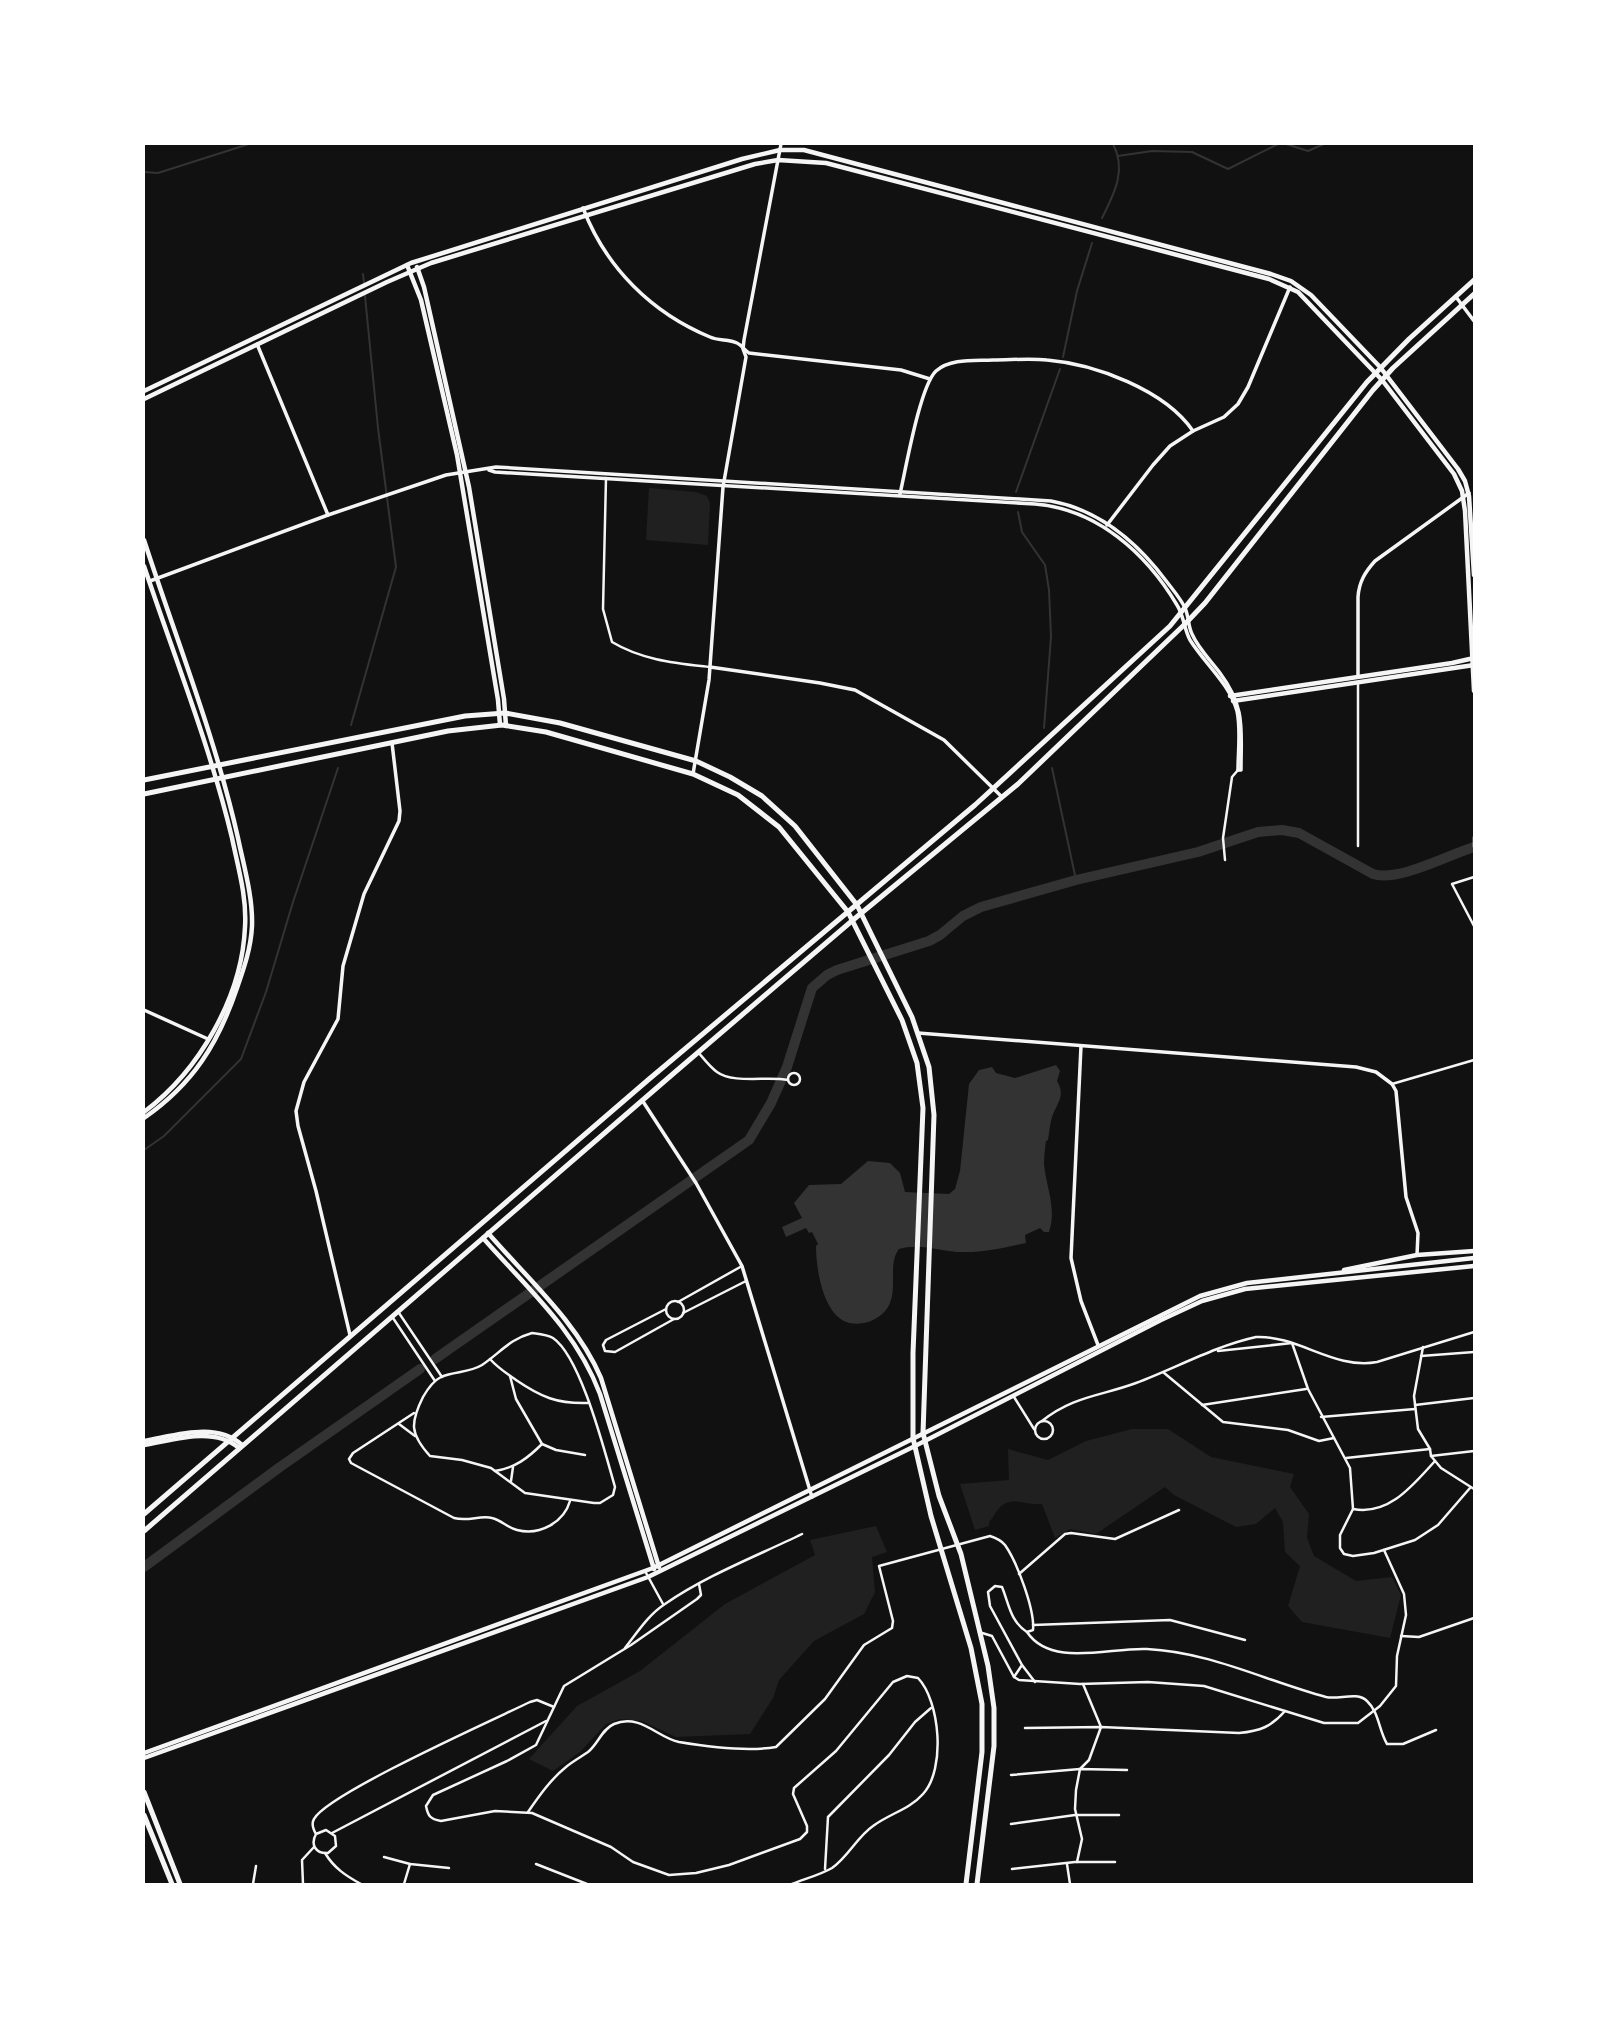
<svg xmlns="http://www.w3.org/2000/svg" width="1618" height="2028" font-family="'Varela Round',sans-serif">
	<rect width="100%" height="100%" fill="#111"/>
	<g fill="#202020">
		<path d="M 649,488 L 696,492 L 707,496 L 710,503 L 708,545 L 646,540 Z"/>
		<path d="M 1132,1429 L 1168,1429 L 1211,1457 L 1294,1474 L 1290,1487 L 1309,1514 L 1307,1538 L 1314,1556 L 1356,1581 L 1392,1577 L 1401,1595 L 1390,1638 L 1302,1622 L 1288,1606 L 1300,1566 L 1285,1552 L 1283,1522 L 1275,1508 L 1256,1524 L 1236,1527 L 1174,1495 L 1165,1487 L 1096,1534 L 1070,1529 L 1055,1538 L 1042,1504 C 1019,1506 1008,1491 993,1517 C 988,1525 990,1516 989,1526 L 975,1530 L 960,1484 L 1009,1480 L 1008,1449 L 1048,1460 L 1086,1441 Z"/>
		<path d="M 876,1526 L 887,1552 L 872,1557 L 875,1592 L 864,1614 L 814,1641 L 779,1680 L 773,1698 L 750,1734 L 676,1737 L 642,1721 L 620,1719 L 606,1724 L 580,1752 L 553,1771 L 529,1759 L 577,1706 L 640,1671 L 725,1604 L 815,1555 L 810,1540 Z"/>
	</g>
	<path fill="#333" d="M 1056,1065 L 1060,1071 L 1057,1081 C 1066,1096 1057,1103 1052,1117 C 1050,1124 1049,1133 1048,1140 L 1046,1141 C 1045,1148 1044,1156 1044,1164 C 1046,1187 1057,1208 1049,1232 L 1044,1232 L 1040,1228 L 1025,1235 L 1026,1243 C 1006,1247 986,1252 966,1252 C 944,1253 921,1242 899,1249 C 888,1263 897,1286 890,1303 C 882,1323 850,1332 835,1314 C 821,1298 816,1266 816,1246 L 818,1244 L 812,1232 L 809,1233 L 806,1228 L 786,1237 L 782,1227 L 802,1218 L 794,1203 L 809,1185 L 841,1184 L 868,1161 L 890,1163 L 900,1173 L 905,1192 L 949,1194 L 955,1189 L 960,1171 L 969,1084 L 979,1070 L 992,1067 L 996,1073 L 1015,1078 Z"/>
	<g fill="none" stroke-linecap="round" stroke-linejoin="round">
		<g stroke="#333" stroke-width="2">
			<path d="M 1118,156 L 1152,151 L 1192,152 L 1228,169 L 1278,144 L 1286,144 L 1308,151 L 1324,144"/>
			<path d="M 144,172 L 158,173 L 249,144"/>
			<path d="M 1102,218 C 1114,194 1127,170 1113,144"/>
			<path d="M 363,274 L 364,283"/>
			<path d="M 1063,357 L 1077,291 L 1092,243"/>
			<path d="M 1016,492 L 1060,369"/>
			<path d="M 1018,512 L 1022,532 L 1045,565 L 1049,590 L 1051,637 L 1044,728"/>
			<path d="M 351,725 L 396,567 L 378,428 L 365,296"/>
			<path d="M 1052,768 L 1076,880"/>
			<path d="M 144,1150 L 164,1136 L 241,1059 L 266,992 L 293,902 L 338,768"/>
		</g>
		<g stroke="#333" stroke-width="10">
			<path d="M 435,1359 L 749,1140 L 771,1103 L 787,1067 L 812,988 L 827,975 L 837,970 L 929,941 L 940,935 L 963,916 L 981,907 L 1076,880 L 1198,852 L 1258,832 L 1282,830 L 1299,833 L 1373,874 C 1399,882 1448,855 1474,847"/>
			<path d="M 144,1567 L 280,1467 L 420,1369"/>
		</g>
		<g stroke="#f5f5f5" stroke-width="2.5">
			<path d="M 606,478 L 603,609 L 612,642 C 642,660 675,663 709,667"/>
			<path d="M 1474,837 L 1474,847"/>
			<path d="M 1358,846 L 1358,684"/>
			<path d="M 1225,860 L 1223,838 L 1232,777 L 1238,770"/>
			<path d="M 1474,877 L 1452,884 L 1474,926"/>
			<path d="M 698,1052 C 704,1059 710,1067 717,1072 C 733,1084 768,1076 788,1080"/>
			<circle cx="794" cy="1079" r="6"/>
			<path d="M 1392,1084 L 1474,1060"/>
			<circle cx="675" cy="1310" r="9"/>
			<path d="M 678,1302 L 742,1266"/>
			<path d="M 666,1309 L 606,1340 L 603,1345 L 605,1351 L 615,1352 L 674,1319"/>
			<path d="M 399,1313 L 442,1377"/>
			<path d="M 683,1313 L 746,1281"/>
			<path d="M 393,1318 L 435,1381"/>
			<path d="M 532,1333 C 539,1334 548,1335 553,1338 C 581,1357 605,1453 615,1487 L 613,1495 L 600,1503 L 594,1503 L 525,1493 L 491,1468 L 462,1460 L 430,1456 C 410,1434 410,1423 423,1397 C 427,1390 433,1381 441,1377 C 454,1371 469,1373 482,1365 C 501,1352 510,1339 532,1333 Z"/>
			<path d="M 1423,1347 L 1414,1396 L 1418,1429 L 1430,1449 L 1431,1456 L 1441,1468 L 1474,1489"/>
			<path d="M 1218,1351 L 1292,1343 L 1308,1389 L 1350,1468 L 1353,1509 L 1340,1535 L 1340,1548 L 1344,1554 L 1353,1556 L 1374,1553 L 1415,1540 L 1438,1525 L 1470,1488"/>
			<path d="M 1421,1356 L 1474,1352"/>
			<path d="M 490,1359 C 498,1368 506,1373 516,1380 C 541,1397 557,1404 588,1403"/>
			<path d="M 1163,1372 L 1223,1422 L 1288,1430 L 1319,1441 L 1334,1438"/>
			<path d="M 510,1376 L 516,1399 L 542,1444 L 556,1450 L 585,1455"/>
			<path d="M 1014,1397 L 1034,1429"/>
			<path d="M 1202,1405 L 1306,1389"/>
			<path d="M 1415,1405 L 1474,1398"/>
			<path d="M 414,1413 L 353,1453 L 349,1459 L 351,1463 L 454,1518 C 468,1522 480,1515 492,1518 C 501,1520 508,1528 517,1530 C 540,1536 564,1522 570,1501"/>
			<path d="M 1321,1417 L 1415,1409"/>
			<circle cx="1044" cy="1430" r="9"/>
			<path d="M 1042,1421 C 1073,1396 1101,1396 1136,1383 C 1176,1368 1215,1346 1256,1337 C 1298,1335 1334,1370 1377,1362 L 1474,1332"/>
			<path d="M 399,1424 L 415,1436"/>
			<path d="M 1431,1456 L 1474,1451"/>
			<path d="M 1346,1458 L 1430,1449"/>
			<path d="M 495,1471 C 515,1468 528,1458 542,1444"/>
			<path d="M 511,1481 L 513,1467"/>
			<path d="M 1353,1509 C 1389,1516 1413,1485 1435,1461"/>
			<path d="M 645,1571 L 663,1604"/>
			<path d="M 1019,1574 L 1065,1534 L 1071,1533 L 1115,1539 L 1179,1510"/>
			<path d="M 699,1584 L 701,1595 L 697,1599 L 631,1645 L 564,1686 L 536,1745 L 507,1761 L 433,1795 L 426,1806 C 428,1816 430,1819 441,1821 L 495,1811 L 532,1813 L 611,1847 L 633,1862 L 669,1875 L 696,1873 L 729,1865 L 800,1839 L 807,1832 L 807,1826 L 793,1794 L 794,1788 L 836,1751 L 893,1682 L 907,1676 L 918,1678 C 940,1701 946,1769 923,1794 C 910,1809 889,1814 873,1826 C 857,1837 848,1857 832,1868 C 820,1875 804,1879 792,1884"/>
			<path d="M 1033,1625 L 1170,1620 L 1245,1640"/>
			<path d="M 979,1632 L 992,1636 L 1014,1677 L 1019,1680 L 1080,1684 L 1148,1682 L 1204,1686 L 1324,1723 L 1358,1723 L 1380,1706 L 1396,1686 L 1397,1656 L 1406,1615 L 1404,1594 L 1384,1550"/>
			<path d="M 1027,1632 C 1051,1668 1110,1647 1147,1649 C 1210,1652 1266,1681 1326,1697 C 1339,1700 1357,1691 1367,1701 C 1379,1712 1379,1731 1387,1744 L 1403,1744 L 1436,1730"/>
			<path d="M 1401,1636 L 1419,1637 L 1474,1618"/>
			<path d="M 625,1648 C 637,1633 648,1615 665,1604 C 707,1575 757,1556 802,1534"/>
			<path d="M 1022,1665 L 1035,1682"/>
			<path d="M 1025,1728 L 1101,1727 L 1239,1733 C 1260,1731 1271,1727 1285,1711"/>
			<path d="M 1011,1775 L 1080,1769 L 1127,1770"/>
			<path d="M 528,1812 C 539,1796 551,1779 566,1767 C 573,1761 581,1757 588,1752 C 598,1744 602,1729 614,1724 C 640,1713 658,1738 679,1742 C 709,1747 746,1752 776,1747 L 825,1699 L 864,1645 L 892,1628 L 893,1621 L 879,1566 L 990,1536 C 996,1538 1001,1540 1005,1545 C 1017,1562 1035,1610 1033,1630 L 1027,1632 C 1010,1621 1009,1604 1002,1587 L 995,1586 L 988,1592 L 990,1606 L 1022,1665 L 1014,1677"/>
			<path d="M 1011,1824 L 1075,1815 L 1119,1815"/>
			<path d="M 332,1833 L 546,1721"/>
			<path d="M 316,1834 L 326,1830 L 335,1836 L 336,1846 L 328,1853 C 316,1854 310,1845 316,1834 C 313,1829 311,1824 314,1819 C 327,1794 495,1719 530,1702 L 537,1700 L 554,1707"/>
			<path d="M 325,1853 C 334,1868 346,1876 361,1884"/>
			<path d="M 384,1857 L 410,1864 L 449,1868"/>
			<path d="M 1077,1862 L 1082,1839 L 1075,1809 L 1076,1790 L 1080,1769 L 1089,1760 L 1101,1727 L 1083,1684"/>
			<path d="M 536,1864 L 587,1884"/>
			<path d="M 1067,1864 L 1070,1884"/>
			<path d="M 825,1869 L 828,1817 L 889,1755 L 915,1722 L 931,1708"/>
			<path d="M 1012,1869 L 1075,1862 L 1115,1862"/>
			<path d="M 253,1884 L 256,1866"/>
			<path d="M 303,1884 L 302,1860 L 314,1847"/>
			<path d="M 404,1884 L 410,1864"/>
		</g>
		<g stroke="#f5f5f5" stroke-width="3.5">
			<path d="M 583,208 C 606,268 652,313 710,337 C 718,341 729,339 737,343 C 742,345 744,350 749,353 L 901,370 L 930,379"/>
			<path d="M 1456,297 L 1474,321"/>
			<path d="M 257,344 L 328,515"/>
			<path d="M 489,470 L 495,472 L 1035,504 C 1097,509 1146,553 1177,605 C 1184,616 1184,629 1190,640 C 1205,664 1229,683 1237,711 C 1241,729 1238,751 1238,770"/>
			<path d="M 900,494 C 906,468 920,386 936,371 C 951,358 975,361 993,360 C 1011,360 1029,358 1047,360 C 1095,364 1165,390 1193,431"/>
			<path d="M 1107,525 L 1153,465 L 1170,446 L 1193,431 L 1224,417 L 1238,404 L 1248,387 L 1290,287"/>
			<path d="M 150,581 L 328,515 L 446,475 L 496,467 L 1051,501 C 1100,510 1138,543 1167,582 C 1173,590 1181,599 1185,608 C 1189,617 1188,626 1192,634 C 1198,648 1211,661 1220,673 C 1246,708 1241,729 1241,770 L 1238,770"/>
			<path d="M 710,667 L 820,683 L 855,690 L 944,740 L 1002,797"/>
			<path d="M 1358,676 L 1358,597 C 1359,582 1365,572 1375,561 L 1469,493"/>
			<path d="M 693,774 L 709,680 L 723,487 L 746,357 L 743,349 L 744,340 L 781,144"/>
			<path d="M 144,1010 L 208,1039"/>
			<path d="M 918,1033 L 1356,1067 L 1376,1072 L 1392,1084 L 1396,1091 L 1406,1197 L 1418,1233 L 1417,1255"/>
			<path d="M 1081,1046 L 1071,1258 L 1081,1301 L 1098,1345"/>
			<path d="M 642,1100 L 696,1183 L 742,1266 L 812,1497"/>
			<path d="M 350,1335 L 316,1191 L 298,1126 L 296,1111 L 304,1082 L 338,1019 L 343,966 L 364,894 L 399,821 L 400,811 L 392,743"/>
		</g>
		<g stroke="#f5f5f5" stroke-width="4.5">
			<path d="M 407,265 L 421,300 L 457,455 L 498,700 L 500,725"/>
			<path d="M 417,267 L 424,287 L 469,487 L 504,699 L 506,726"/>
			<path d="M 144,391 L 411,263 L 742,159 L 780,150 L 804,150 L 1271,274 L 1291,281 L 1311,295 L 1380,367 L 1458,469 L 1465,481 L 1469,496 L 1474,575"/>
			<path d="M 144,399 L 387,282 L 431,263 L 755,164 L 778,160 L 826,163 L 1269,279 L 1298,292 L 1382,380 L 1454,474 L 1462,491 L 1465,511 L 1474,691"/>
			<path d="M 144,540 C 176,639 215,736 238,838 C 244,867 253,897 252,926 C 251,948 244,968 237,988 C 218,1044 193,1084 144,1118"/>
			<path d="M 144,566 C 174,656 210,746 232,838 C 238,867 247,897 245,927 C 242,997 199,1071 144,1112"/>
			<path d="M 1230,696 L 1452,663 L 1474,658"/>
			<path d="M 1233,701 L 1474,665"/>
			<path d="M 488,1233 C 528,1279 577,1322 601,1378 L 659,1567"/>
			<path d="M 483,1238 C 527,1288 576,1330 600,1394 L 654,1569"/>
			<path d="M 1344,1270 L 1417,1255 L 1474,1251"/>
			<path d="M 144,1441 C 174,1436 216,1421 242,1445"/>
			<path d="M 144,1445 C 174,1440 213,1426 239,1448"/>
			<path d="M 144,1753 L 653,1568 L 1200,1296 L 1247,1283 L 1474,1258"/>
			<path d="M 144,1758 L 648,1577 L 915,1446 L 1161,1320 L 1202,1301 L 1245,1289 L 1474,1266"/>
		</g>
		<g stroke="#f5f5f5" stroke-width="5">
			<path d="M 144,780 L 465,716 L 505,713 L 560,723 L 696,761 L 730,777 L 762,796 L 795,826 L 857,905 L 912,1017 L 929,1067 L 934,1115 L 923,1433 L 939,1496 L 961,1554 L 988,1666 L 994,1708 L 994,1746 L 977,1884"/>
			<path d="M 144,794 L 448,731 L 502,725 L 546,732 L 693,774 L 738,795 L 779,827 L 848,912 L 902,1020 L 917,1063 L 923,1108 L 913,1353 L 913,1438 L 931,1516 L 971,1648 L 982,1704 L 982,1752 L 966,1884"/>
			<path d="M 144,1514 L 648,1080 L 975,805 L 1170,626 L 1367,382 L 1409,339 L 1474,280"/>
			<path d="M 144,1531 L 674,1073 L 853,920 L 1018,784 L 1185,624 L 1205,603 L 1373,390 L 1393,368 L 1474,294"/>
			<path d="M 144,1792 L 180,1884"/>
			<path d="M 144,1815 L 172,1884"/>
		</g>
	</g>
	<rect width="1618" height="2028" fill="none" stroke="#ffffff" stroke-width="290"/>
</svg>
